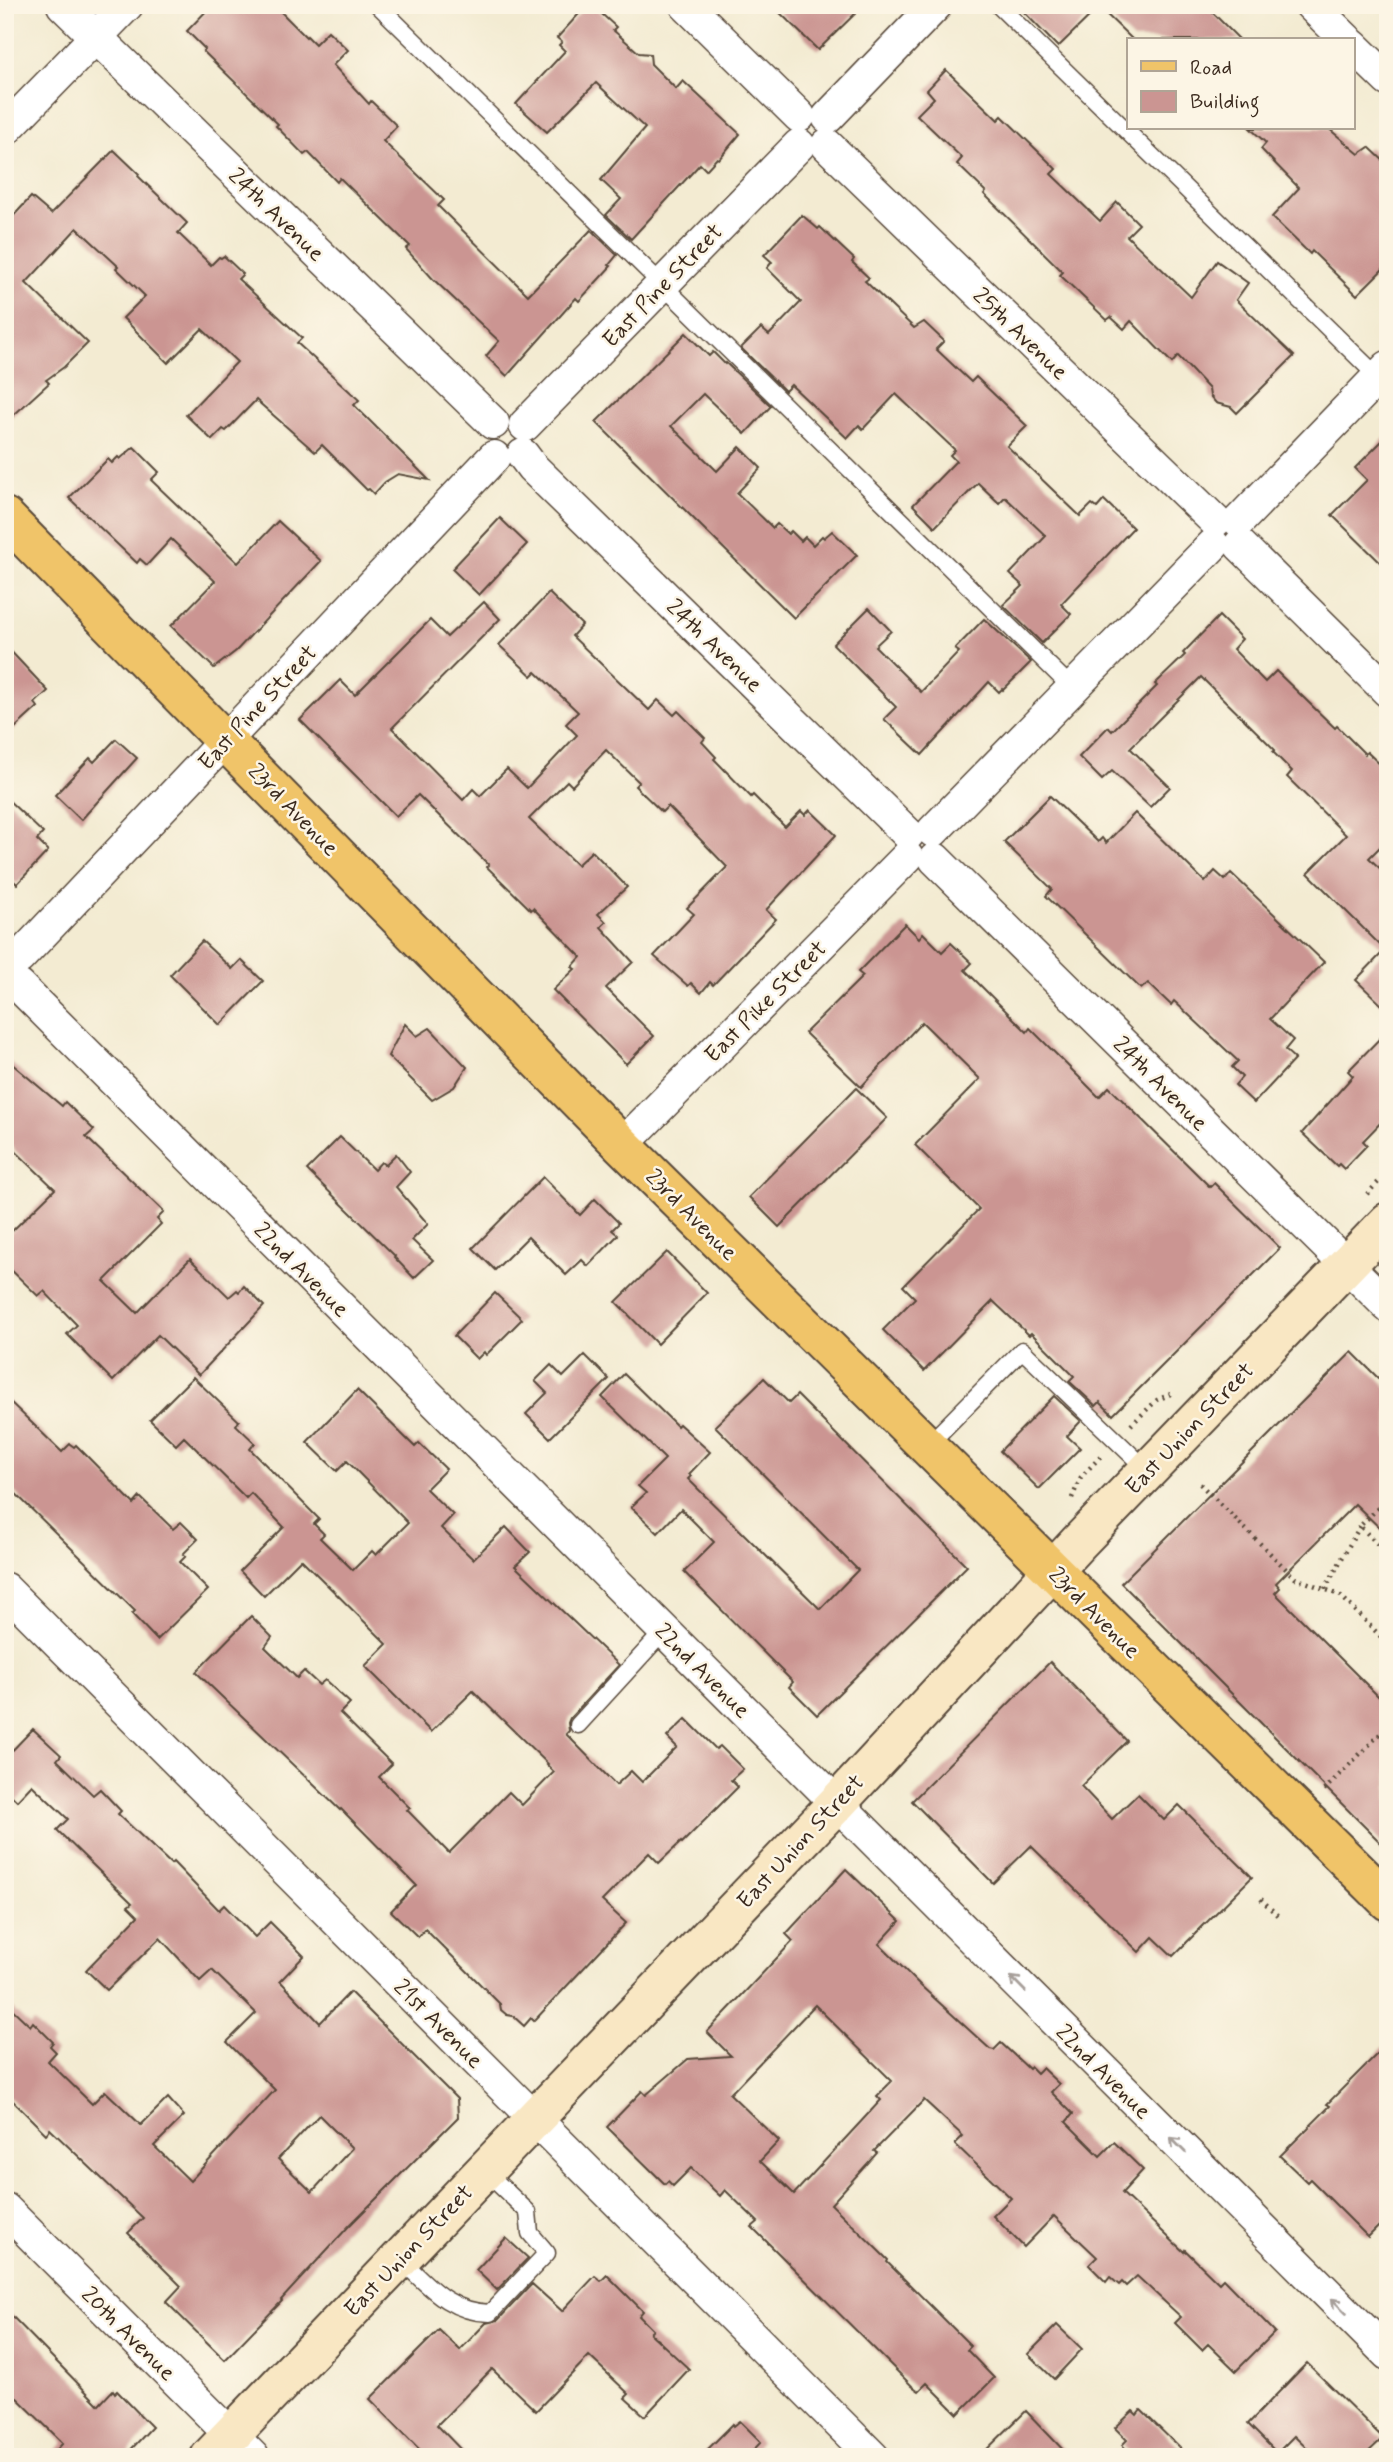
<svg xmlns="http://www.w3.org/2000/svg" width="1393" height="2462" font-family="Mynerve,sans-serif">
	<rect width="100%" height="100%" fill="#fcf5e5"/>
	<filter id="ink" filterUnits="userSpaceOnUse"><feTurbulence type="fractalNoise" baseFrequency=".0143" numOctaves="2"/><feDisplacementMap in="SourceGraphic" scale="14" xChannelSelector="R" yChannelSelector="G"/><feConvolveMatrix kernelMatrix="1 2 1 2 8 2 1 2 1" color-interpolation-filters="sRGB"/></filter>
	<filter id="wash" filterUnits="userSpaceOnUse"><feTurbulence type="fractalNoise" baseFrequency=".00686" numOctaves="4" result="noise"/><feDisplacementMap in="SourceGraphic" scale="28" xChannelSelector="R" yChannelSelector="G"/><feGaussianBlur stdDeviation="1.57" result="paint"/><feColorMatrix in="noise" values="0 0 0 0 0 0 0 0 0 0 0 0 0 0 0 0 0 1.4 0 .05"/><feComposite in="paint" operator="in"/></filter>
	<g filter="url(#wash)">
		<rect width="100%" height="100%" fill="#f3ebd2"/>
		<g id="blocks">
			<g fill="#cb9592" fill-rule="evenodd">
				<path d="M 212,5 L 274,5 L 306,37 L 307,36 L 315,44 L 328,31 L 348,50 L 333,65 L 369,104 L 371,101 L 397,126 L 383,141 L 444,200 L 438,206 L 528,295 L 591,230 L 617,255 L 609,265 L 611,266 L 579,301 L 576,298 L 507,376 L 486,356 L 499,341 L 433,279 L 406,249 L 410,246 L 340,178 L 337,182 L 308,152 L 304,155 L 276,126 L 278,124 L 203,51 L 205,49 L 187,31 Z"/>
				<path d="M 587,5 L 592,5 L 616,27 L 613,30 L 639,53 L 650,54 L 651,64 L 676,89 L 683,81 L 740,134 L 719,159 L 717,158 L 706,170 L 700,164 L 631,239 L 606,215 L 621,199 L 601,180 L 645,128 L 596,83 L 547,132 L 516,104 L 565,51 L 559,45 L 562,42 L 557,38 Z"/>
				<path d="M 772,5 L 864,5 L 818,50 Z"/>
				<path d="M 1017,5 L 1205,5 L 1240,40 L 1133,40 L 1099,7 L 1058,47 Z"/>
				<path d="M 946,70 L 998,120 L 1002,116 L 1047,160 L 1056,169 L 1051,174 L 1100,221 L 1117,202 L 1139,224 L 1127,236 L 1191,297 L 1217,261 L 1248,283 L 1236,300 L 1294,356 L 1237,413 L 1231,407 L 1216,403 L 1210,396 L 1209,389 L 1178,356 L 1172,363 L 1131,321 L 1124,329 L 1111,317 L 1107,320 L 1060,275 L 1063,272 L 984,194 L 986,192 L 957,164 L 962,158 L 917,115 L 934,98 L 927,90 Z"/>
				<path d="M 1250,128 L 1328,128 L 1359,154 L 1369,147 L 1388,165 L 1388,264 L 1357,295 L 1312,251 L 1310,254 L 1272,217 L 1299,188 L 1261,149 L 1266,143 Z"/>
				<path d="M 114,150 L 139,174 L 138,176 L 187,223 L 178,233 L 211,265 L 219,257 L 221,258 L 224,256 L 243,274 L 238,279 L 302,338 L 297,343 L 359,400 L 354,405 L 429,480 L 398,474 L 385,482 L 374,494 L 369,489 L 367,490 L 322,445 L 315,452 L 256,400 L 226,431 L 223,429 L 212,440 L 186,415 L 237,362 L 202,329 L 168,363 L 123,318 L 145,296 L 116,268 L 118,266 L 77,228 L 26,283 L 88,343 L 64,367 L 46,380 L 49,383 L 5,423 L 5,225 L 31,197 L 51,214 Z"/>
				<path d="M 802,215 L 818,229 L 820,227 L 854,259 L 852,262 L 869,278 L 865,281 L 914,328 L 924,322 L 944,341 L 936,349 L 971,382 L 976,377 L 1027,426 L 1007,446 L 1080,516 L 1092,504 L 1097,508 L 1104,500 L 1133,528 L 1061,604 L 1071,614 L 1042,643 L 1003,605 L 1023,586 L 1010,574 L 1046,536 L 1005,497 L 999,503 L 978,483 L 935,527 L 913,505 L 956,461 L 950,455 L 955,450 L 896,394 L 863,429 L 859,425 L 847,438 L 791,385 L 785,391 L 741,348 L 761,328 L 769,335 L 801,302 L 767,268 L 772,262 L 764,255 Z"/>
				<path d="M 686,333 L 709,356 L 713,352 L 725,364 L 726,363 L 771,406 L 745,434 L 703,394 L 671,426 L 717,471 L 740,447 L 761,468 L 737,493 L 773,528 L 777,524 L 788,534 L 791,531 L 801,541 L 805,537 L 813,545 L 822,536 L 824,538 L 832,531 L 857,555 L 794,618 L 596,422 Z"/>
				<path d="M 1388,435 L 1388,570 L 1332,515 L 1367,480 L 1355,468 Z"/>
				<path d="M 134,447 L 159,472 L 151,480 L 238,563 L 278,521 L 321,561 L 236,651 L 214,668 L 171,626 L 215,581 L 171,539 L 147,565 L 140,559 L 137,563 L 69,498 L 108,459 L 112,463 L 118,457 L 120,459 Z"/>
				<path d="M 500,518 L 527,544 L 479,595 L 452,569 Z"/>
				<path d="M 549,593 L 582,625 L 572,636 L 649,710 L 658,700 L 674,715 L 678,711 L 705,738 L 702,742 L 716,757 L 714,759 L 751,797 L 753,795 L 785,827 L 801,811 L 805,815 L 810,810 L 836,835 L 766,910 L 776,919 L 713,985 L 710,982 L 701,993 L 691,983 L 688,986 L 654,956 L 694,914 L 687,908 L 727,867 L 668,806 L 662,812 L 635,786 L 639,782 L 606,750 L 572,786 L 567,781 L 529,819 L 577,865 L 592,851 L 627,887 L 598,914 L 606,922 L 601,927 L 633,962 L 606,988 L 654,1036 L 626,1064 L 553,990 L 575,969 L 572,967 L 581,957 L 533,908 L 531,910 L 487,867 L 489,865 L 418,795 L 396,816 L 300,720 L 340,680 L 355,695 L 430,620 L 447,637 L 484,602 L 500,619 L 392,728 L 463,800 L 473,789 L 480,796 L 507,769 L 527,788 L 577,735 L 566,724 L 578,712 L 536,672 L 532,676 L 499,645 Z"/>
				<path d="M 869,608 L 891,631 L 875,646 L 921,692 L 959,652 L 955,649 L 984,619 L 1031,662 L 1003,690 L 1002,689 L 999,692 L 989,682 L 922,755 L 884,719 L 896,707 L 833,644 Z"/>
				<path d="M 1219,616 L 1242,639 L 1233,649 L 1265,682 L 1276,671 L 1335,728 L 1337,726 L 1365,754 L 1367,752 L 1388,772 L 1388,839 L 1369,858 L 1388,876 L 1388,1011 L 1356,980 L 1385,950 L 1308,873 L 1346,835 L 1287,777 L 1292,771 L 1273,752 L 1275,750 L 1201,677 L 1130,748 L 1170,787 L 1150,807 L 1112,771 L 1102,780 L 1079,757 L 1108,727 L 1112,731 L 1157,686 L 1155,684 L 1185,655 L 1183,653 Z"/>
				<path d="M 5,645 L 48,691 L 35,703 L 38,707 L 5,737 Z"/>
				<path d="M 116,739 L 137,758 L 81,820 L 55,795 L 90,758 L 94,762 Z"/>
				<path d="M 1050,796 L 1098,842 L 1102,838 L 1106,843 L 1135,813 L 1205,882 L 1215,871 L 1225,880 L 1231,873 L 1324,962 L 1270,1019 L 1293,1040 L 1285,1050 L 1295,1059 L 1254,1103 L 1235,1085 L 1242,1077 L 1232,1067 L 1238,1061 L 1174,1001 L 1171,1005 L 1148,983 L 1141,989 L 1046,896 L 1052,889 L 1004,842 Z"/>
				<path d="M 5,797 L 43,833 L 37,840 L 48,851 L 17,884 L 5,873 Z"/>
				<path d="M 905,924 L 919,938 L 923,933 L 942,952 L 951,943 L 972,963 L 965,970 L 1027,1032 L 1030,1028 L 1099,1097 L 1109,1087 L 1210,1187 L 1214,1183 L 1280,1248 L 1113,1415 L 1100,1402 L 1096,1406 L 1069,1381 L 1074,1376 L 1031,1333 L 1029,1335 L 993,1301 L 924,1371 L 883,1330 L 915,1298 L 903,1286 L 979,1209 L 915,1145 L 980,1079 L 922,1022 L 861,1087 L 805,1033 L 863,976 L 858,972 Z"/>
				<path d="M 202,941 L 232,969 L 241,960 L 263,981 L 220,1025 L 170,975 Z"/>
				<path d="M 405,1024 L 417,1036 L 430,1028 L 467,1067 L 454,1087 L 432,1100 L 388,1056 Z"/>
				<path d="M 1388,1030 L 1388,1115 L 1363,1141 L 1367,1145 L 1344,1169 L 1339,1164 L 1337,1166 L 1302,1133 L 1353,1076 L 1348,1071 Z"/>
				<path d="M 5,1058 L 62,1106 L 65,1102 L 94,1130 L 86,1137 L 164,1212 L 157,1219 L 161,1224 L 104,1281 L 137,1313 L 190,1259 L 229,1297 L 237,1290 L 239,1292 L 244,1286 L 264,1306 L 199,1375 L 158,1335 L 113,1381 L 67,1334 L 77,1325 L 44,1291 L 38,1296 L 5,1264 L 5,1238 L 55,1189 L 5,1141 Z"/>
				<path d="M 856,1088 L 887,1118 L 779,1227 L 749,1197 Z"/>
				<path d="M 340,1137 L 374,1170 L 381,1162 L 385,1165 L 396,1154 L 410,1172 L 396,1187 L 428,1224 L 412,1240 L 433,1260 L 414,1278 L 394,1257 L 395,1256 L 307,1170 Z"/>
				<path d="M 543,1177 L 580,1215 L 595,1199 L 619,1223 L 612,1230 L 618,1235 L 588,1266 L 582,1260 L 566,1275 L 528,1237 L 495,1270 L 473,1248 Z"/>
				<path d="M 667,1252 L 707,1293 L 657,1344 L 616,1302 Z"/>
				<path d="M 495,1293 L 522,1319 L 486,1355 L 484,1352 L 477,1359 L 454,1336 Z"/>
				<path d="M 1352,1352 L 1388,1388 L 1388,1536 L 1355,1504 L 1276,1583 L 1280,1588 L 1275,1593 L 1388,1706 L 1388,1850 L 1121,1583 Z"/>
				<path d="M 585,1355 L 609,1379 L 550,1438 L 526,1414 L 547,1393 L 535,1381 L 551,1365 L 563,1377 Z"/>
				<path d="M 624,1374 L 677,1426 L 679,1424 L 710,1452 L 689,1474 L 691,1476 L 688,1479 L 820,1609 L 858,1570 L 715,1426 L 764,1378 L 789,1403 L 797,1395 L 967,1566 L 817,1715 L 789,1687 L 793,1682 L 684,1572 L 714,1542 L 681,1509 L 658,1533 L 631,1507 L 646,1493 L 638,1486 L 665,1459 L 602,1397 Z"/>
				<path d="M 193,1377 L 239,1421 L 236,1425 L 255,1443 L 250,1449 L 319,1519 L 314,1524 L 324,1534 L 320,1538 L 353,1570 L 372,1551 L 376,1555 L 408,1523 L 347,1461 L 337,1471 L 307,1442 L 357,1390 L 415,1447 L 419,1443 L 446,1469 L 426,1489 L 453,1515 L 441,1528 L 473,1559 L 506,1527 L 530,1552 L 515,1566 L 619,1665 L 570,1718 L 568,1723 L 569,1731 L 566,1734 L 616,1785 L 631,1771 L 642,1782 L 677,1747 L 667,1737 L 686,1719 L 716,1749 L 720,1746 L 743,1769 L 731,1780 L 738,1787 L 682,1843 L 681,1842 L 659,1863 L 649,1853 L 602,1901 L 626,1923 L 534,2021 L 531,2018 L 524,2026 L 513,2016 L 507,2015 L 501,2010 L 500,2004 L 425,1929 L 418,1937 L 391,1911 L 416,1885 L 341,1809 L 340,1810 L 196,1672 L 251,1616 L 272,1637 L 265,1647 L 297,1678 L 304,1671 L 319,1685 L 325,1680 L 350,1703 L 340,1713 L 392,1764 L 379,1777 L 410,1808 L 407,1810 L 449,1853 L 509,1792 L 522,1805 L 554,1772 L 547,1765 L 548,1764 L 473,1691 L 431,1732 L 365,1666 L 387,1644 L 301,1559 L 264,1596 L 240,1571 L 284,1527 L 251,1493 L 246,1498 L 184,1437 L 176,1445 L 150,1420 Z"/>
				<path d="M 1054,1396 L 1081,1421 L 1067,1436 L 1080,1448 L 1039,1489 L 1000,1451 Z"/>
				<path d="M 5,1397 L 62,1452 L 70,1444 L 74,1447 L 76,1445 L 134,1504 L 140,1497 L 173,1529 L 181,1522 L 198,1539 L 183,1554 L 186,1556 L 180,1562 L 208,1590 L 157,1640 L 132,1614 L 135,1611 L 5,1483 Z"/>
				<path d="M 1050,1662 L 1127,1741 L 1081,1786 L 1112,1819 L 1138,1794 L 1164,1820 L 1179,1805 L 1252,1877 L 1173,1956 L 1153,1937 L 1139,1952 L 1031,1846 L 993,1883 L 912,1801 Z"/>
				<path d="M 33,1729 L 61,1755 L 57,1760 L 93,1795 L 100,1789 L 121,1811 L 118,1814 L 171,1864 L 173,1862 L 219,1910 L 224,1905 L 255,1937 L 270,1922 L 304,1956 L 280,1981 L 320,2023 L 350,1992 L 457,2099 L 458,2117 L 349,2226 L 281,2300 L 282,2301 L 225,2360 L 166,2302 L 181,2286 L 128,2233 L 143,2218 L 50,2129 L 46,2134 L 5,2093 L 5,2002 L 30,2026 L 33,2022 L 53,2042 L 50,2046 L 56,2052 L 48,2061 L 92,2104 L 105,2091 L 141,2125 L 168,2098 L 184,2116 L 154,2146 L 190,2181 L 275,2090 L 227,2042 L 256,2013 L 212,1970 L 200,1981 L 160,1938 L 107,1990 L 86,1970 L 138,1916 L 128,1906 L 132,1903 L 57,1830 L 68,1819 L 32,1785 L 17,1801 L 5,1789 L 5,1758 ZM 319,2115 L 352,2148 L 312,2192 L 278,2159 Z"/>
				<path d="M 846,1869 L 900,1921 L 879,1944 L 921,1986 L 990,2049 L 994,2050 L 1001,2043 L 1029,2069 L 1031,2067 L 1037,2073 L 1042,2068 L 1059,2084 L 1051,2092 L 1073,2114 L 1066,2122 L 1100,2156 L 1114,2142 L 1143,2170 L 1122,2193 L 1184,2252 L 1185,2250 L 1219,2283 L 1223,2279 L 1275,2332 L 1236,2371 L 1208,2344 L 1202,2350 L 1175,2323 L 1181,2317 L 1137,2276 L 1126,2286 L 1122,2282 L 1119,2285 L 1110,2277 L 1106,2282 L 1089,2265 L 1097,2257 L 1054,2216 L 1024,2247 L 993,2216 L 1011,2198 L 955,2144 L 963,2136 L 924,2100 L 874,2151 L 877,2153 L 831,2204 L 888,2260 L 887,2262 L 971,2346 L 967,2350 L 994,2378 L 958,2414 L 927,2383 L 919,2391 L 912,2386 L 752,2227 L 758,2222 L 725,2190 L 720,2196 L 691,2168 L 673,2186 L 668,2181 L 665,2184 L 607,2127 L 642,2091 L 646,2095 L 688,2059 L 731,2056 L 707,2032 L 793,1941 L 786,1934 ZM 815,2005 L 892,2081 L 877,2096 L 881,2100 L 794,2194 L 760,2161 L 779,2141 L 730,2094 Z"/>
				<path d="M 1388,2043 L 1388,2217 L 1368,2237 L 1310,2179 L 1307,2182 L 1280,2156 L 1330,2106 L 1327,2104 Z"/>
				<path d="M 506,2238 L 528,2258 L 497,2290 L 476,2270 Z"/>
				<path d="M 607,2275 L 643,2311 L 639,2316 L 653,2330 L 650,2333 L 689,2369 L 645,2416 L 625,2398 L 629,2394 L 589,2356 L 536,2411 L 492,2369 L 437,2425 L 468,2457 L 427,2457 L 370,2399 L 439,2330 L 460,2350 L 486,2323 L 498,2320 L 532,2284 L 562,2311 L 595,2276 L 601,2281 Z"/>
				<path d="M 5,2309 L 99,2405 L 113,2390 L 115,2393 L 117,2391 L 152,2427 L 124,2457 L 50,2457 L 63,2443 L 5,2386 Z"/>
				<path d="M 1057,2325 L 1082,2349 L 1054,2379 L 1028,2354 Z"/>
				<path d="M 1307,2363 L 1383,2438 L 1363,2457 L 1316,2457 L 1294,2436 L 1277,2453 L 1248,2424 Z"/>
				<path d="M 1141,2410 L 1189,2457 L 1134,2457 L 1122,2445 L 1127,2440 L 1115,2428 L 1133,2411 L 1137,2415 Z"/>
				<path d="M 1026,2411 L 1070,2457 L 979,2457 Z"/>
				<path d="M 740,2421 L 761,2442 L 747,2457 L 700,2457 L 733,2424 L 734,2426 Z"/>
			</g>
		</g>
	</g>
	<g filter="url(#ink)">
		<use href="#blocks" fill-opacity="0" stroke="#574739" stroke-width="2"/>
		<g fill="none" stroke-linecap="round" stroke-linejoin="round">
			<defs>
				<g id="service">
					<path d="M 378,5 L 1072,688"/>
					<path d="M 998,5 L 1378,377"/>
					<path d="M 927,1446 L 1022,1350 L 1147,1470"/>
					<path d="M 578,1725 L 664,1631"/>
					<path d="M 400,2259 C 428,2285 448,2312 490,2313 L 547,2253 L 530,2233 L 528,2212 L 485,2171"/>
				</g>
				<g id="minor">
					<path d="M 63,5 L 493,423"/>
					<path d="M 686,5 L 799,116"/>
					<path d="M 1311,5 L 1347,40"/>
					<path d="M 1353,46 L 1388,80"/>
					<path d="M 828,117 L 936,5"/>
					<path d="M 5,130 L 127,5"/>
					<path d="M 827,145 L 1215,521"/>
					<path d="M 525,425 L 799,145"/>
					<path d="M 523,455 L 532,467 L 908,834"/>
					<path d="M 1239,521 L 1388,367"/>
					<path d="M 1240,545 L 1388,691"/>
					<path d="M 933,831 L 1213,545"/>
					<path d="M 935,859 L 1388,1306"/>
					<path d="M 19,958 L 494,457"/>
					<path d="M 19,986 L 1388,2354"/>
					<path d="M 622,1145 L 907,857"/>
					<path d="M 5,1589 L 873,2457"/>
					<path d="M 5,2209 L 253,2457"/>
				</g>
				<path id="secondary" d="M 210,2457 L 837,1803 L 1078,1543 L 1388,1222"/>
				<path id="primary" d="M 5,517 L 622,1145 L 1388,1901"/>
			</defs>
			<use href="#service" stroke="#574739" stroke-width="19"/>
			<use href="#minor" stroke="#574739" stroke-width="35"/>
			<use href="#secondary" stroke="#574739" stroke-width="42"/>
			<use href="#primary" stroke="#574739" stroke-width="42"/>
			<g stroke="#574739" stroke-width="4.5" stroke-dasharray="2 5" stroke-linecap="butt">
				<path d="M 1367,1194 L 1388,1172"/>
				<path d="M 1131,1425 L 1157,1400 L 1173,1393"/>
				<path d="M 1200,1484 L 1295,1578 L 1340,1595 L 1388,1644"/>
				<path d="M 1072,1498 L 1081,1477 L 1101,1456"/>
				<path d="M 1388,1498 L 1360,1526 L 1388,1555"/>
				<path d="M 1325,1589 L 1360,1526"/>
				<path d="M 1324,1790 L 1388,1726"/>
				<path d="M 1261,1899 L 1279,1917"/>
			</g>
			<use href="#service" stroke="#fff" stroke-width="16"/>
			<use href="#minor" stroke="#fff" stroke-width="32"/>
			<use href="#secondary" stroke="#f9e7c3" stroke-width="38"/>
			<use href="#primary" stroke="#f0c469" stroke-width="38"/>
		</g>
		<defs><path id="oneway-shaft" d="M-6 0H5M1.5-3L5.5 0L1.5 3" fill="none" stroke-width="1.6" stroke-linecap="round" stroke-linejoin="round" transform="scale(1.75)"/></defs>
		<g stroke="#a79f9a">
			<use href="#oneway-shaft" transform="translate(1018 1984) rotate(-135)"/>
			<use href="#oneway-shaft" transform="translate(1178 2145) rotate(-135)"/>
			<use href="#oneway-shaft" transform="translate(1339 2306) rotate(-135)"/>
		</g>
	</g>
	<g text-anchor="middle" stroke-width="5" stroke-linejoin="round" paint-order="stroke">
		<g font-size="23" fill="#3b2a1e" stroke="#fcf5e5">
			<text transform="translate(277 214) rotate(44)" y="8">24th Avenue</text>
			<text transform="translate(662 285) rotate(-46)" y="8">East Pine Street</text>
			<text transform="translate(1021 333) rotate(44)" y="8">25th Avenue</text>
			<text transform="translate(715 645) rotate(44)" y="8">24th Avenue</text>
			<text transform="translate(257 707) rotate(-47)" y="8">East Pine Street</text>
			<text transform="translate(294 809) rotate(46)" y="8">23rd Avenue</text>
			<text transform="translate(765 1001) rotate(-45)" y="8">East Pike Street</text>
			<text transform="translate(1161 1083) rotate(45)" y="8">24th Avenue</text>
			<text transform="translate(692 1214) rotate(45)" y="8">23rd Avenue</text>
			<text transform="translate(302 1269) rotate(45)" y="8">22nd Avenue</text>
			<text transform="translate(1189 1428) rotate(-46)" y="8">East Union Street</text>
			<text transform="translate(1095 1612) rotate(45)" y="8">23rd Avenue</text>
			<text transform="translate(703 1670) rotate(45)" y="8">22nd Avenue</text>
			<text transform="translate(800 1841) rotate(-47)" y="8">East Union Street</text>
			<text transform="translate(439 2023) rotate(45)" y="8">21st Avenue</text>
			<text transform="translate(1104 2071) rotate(45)" y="8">22nd Avenue</text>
			<text transform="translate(408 2250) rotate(-46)" y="8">East Union Street</text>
			<text transform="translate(129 2333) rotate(45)" y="8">20th Avenue</text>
		</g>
	</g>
	<rect width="1393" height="2462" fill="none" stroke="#fcf5e5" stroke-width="28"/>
	<rect x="1127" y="38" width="228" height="91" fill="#fcf5e5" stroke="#afa495" stroke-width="2"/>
	<rect x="1141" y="61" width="35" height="10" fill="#f0c469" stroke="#afa495" stroke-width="2"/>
	<text x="1190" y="74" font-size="21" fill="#3b2a1e">Road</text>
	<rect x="1141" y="91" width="35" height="21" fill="#cb9592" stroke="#afa495" stroke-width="2"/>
	<text x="1190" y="108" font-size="21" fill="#3b2a1e">Building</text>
</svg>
